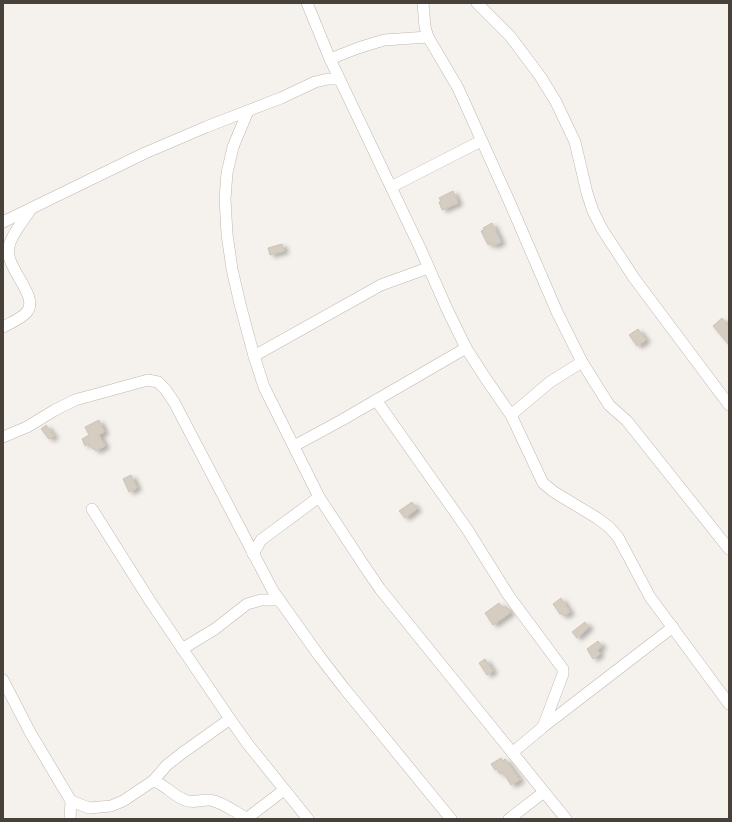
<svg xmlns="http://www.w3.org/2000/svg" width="732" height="822" font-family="'Noto Sans',sans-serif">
	<defs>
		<filter id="shadow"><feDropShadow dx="4.5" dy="2.5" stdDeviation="2" flood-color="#0004"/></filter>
	</defs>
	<rect width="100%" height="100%" fill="#f5f1ec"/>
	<g fill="#d5ccc2" stroke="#cfc3b6" filter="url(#shadow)">
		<path d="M 453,191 L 458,203 L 442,210 L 439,202 L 441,201 L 439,198 Z"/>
		<path d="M 492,223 L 501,242 L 493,246 L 492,243 L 488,245 L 481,231 L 484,230 L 483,228 Z"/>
		<path d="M 282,244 L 284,251 L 270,255 L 268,248 Z"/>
		<path d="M 722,318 L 729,327 L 729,345 L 713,326 Z"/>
		<path d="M 638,329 L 646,340 L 637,346 L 629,335 Z"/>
		<path d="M 99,420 L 104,432 L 99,435 L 105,446 L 96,451 L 95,449 L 93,449 L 89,443 L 85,446 L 82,439 L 89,435 L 85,427 Z"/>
		<path d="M 46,425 L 54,436 L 49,439 L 41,429 Z"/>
		<path d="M 131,475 L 137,488 L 129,492 L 123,479 Z"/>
		<path d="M 412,502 L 417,509 L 405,518 L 399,511 Z"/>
		<path d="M 561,598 L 570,612 L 564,616 L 563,614 L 560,614 L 553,604 Z"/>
		<path d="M 499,603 L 503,608 L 506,606 L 510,613 L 493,625 L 485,613 Z"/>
		<path d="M 585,622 L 589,627 L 577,638 L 572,632 Z"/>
		<path d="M 598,641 L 602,646 L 597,650 L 600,654 L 593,659 L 587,649 Z"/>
		<path d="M 485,659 L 493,671 L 487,675 L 479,663 Z"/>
		<path d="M 501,758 L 503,761 L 505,759 L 520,780 L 511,785 L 503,772 L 500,774 L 497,769 L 495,770 L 491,764 Z"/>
	</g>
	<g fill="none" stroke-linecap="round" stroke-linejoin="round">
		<defs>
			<g id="minor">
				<path d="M 307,3 L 330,59 L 421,250 L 447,309 L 466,348 L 484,376 L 511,415 L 543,483 L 554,492 L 597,518 L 609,527 L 618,537 L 650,597 L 729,704"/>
				<path d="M 423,3 L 425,27 L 428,37 L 458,88 L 510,203 L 557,312 L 582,362 L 609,405 L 627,421 L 729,549"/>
				<path d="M 477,3 L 510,36 L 540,76 L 556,102 L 575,142 L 587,193 L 593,211 L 602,229 L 634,278 L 729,405"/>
				<path d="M 330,59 L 358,48 L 384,40 L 428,37"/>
				<path d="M 248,111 L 233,147 L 227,173 L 225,199 L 227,234 L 232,269 L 240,304 L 254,356 L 264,387 L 319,497 L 365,567 L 380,589 L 566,819"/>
				<path d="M 391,187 L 481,141"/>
				<path d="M 3,222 L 145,153 L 206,127 L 281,98 L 315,82 L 328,79 L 339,79"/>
				<path d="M 3,327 C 10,323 21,319 27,312 C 40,295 3,267 9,246 C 12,233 24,220 31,209"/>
				<path d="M 254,356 L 381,285 L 428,268"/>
				<path d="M 376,400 L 467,529 L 509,596 L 563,669 L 563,674 L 543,727"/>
				<path d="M 511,415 L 550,382 L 582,362"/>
				<path d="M 3,437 L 27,427 L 55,410 L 75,400 L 137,383 L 148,380 L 158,382 L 165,389 L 174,402 L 273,591 L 320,657 L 344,688 L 451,819"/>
				<path d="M 294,446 L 342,420 L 466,348"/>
				<path d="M 92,509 L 150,601 L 230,719 L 247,743 L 308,819"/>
				<path d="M 253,554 L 261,540 L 319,497"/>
				<path d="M 182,649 L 215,629 L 247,604 L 261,600 L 278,600"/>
				<path d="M 3,680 L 31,734 L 71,801 L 70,819"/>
				<path d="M 512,753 L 543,727 L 673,627"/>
				<path d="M 153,781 C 165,784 173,796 185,800 C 193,804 202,799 210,800 C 223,802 235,812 246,818"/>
				<path d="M 71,801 L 89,808 L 111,806 L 123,801 L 153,781 L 167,765 L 181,754 L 230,719"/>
				<path d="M 246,819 L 284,790"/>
				<path d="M 509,819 L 544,792"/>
			</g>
		</defs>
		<use href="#minor" stroke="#bfb8af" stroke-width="12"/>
		<use href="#minor" stroke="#fff" stroke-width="11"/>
	</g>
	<rect width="732" height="822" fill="none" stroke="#48413a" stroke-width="8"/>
</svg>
